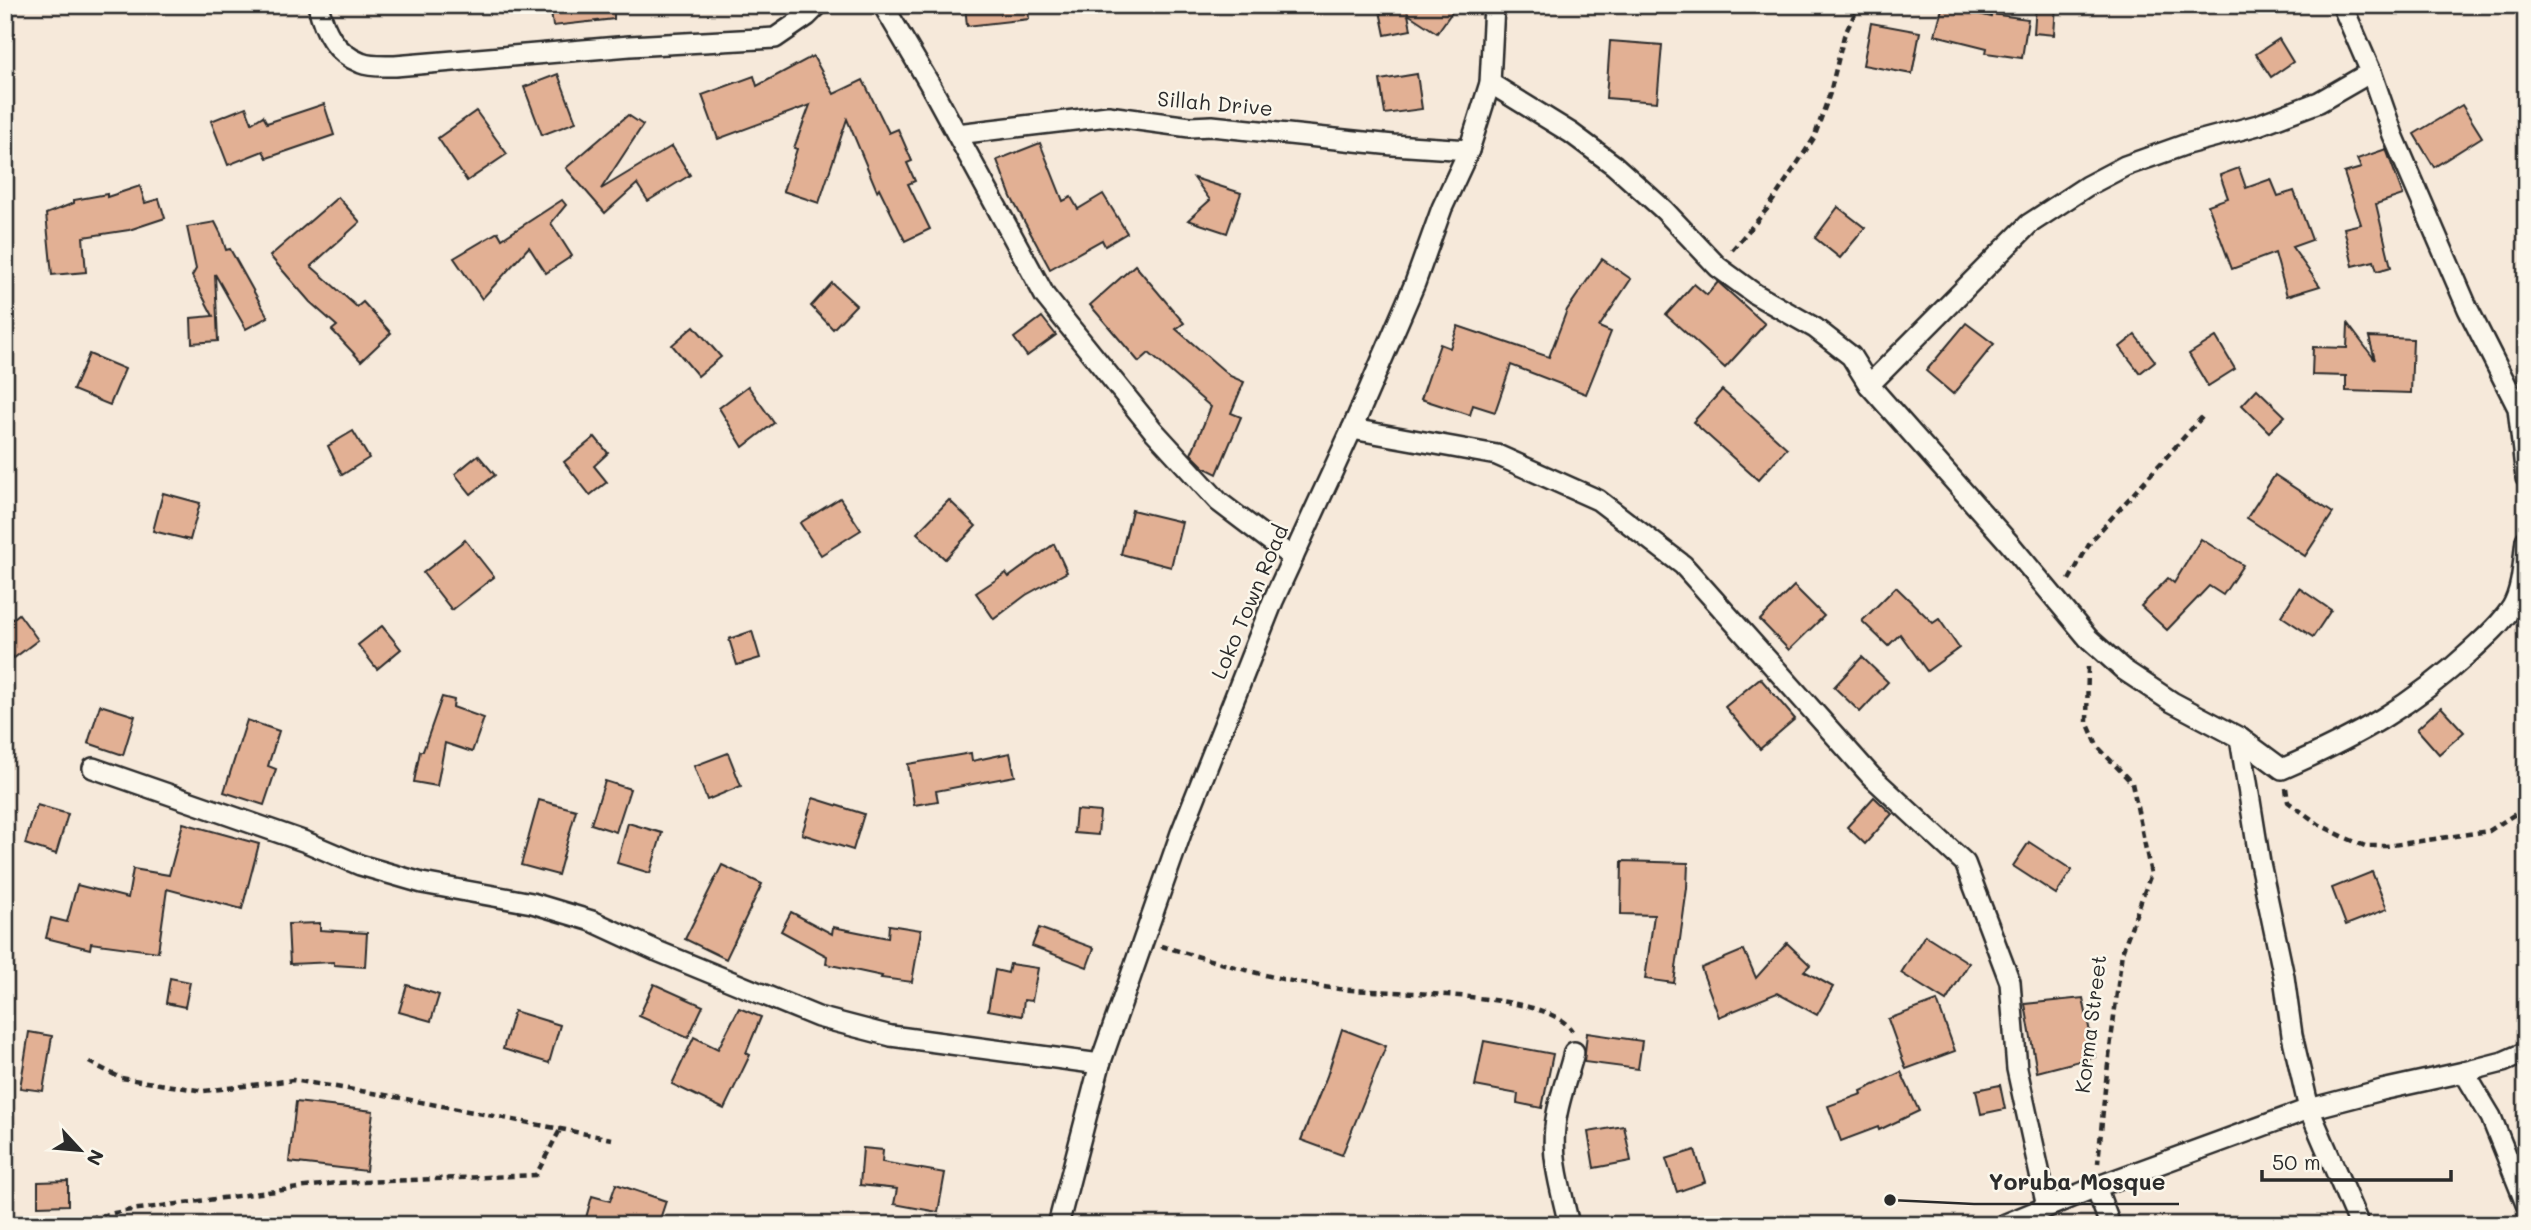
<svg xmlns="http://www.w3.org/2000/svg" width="2531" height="1230" font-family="Mali,sans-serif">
	<rect width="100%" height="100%" fill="#f6e9da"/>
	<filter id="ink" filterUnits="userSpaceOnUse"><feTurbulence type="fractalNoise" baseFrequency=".0143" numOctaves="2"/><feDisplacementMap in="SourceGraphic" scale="14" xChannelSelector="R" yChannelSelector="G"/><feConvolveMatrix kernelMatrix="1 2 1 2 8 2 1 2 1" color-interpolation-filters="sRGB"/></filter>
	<g filter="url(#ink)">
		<g fill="#e2b094" stroke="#2b2b2b" stroke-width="2">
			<path d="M 550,5 L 614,5 L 614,19 L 553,26 Z"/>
			<path d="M 965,5 L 1028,5 L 1029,19 L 967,26 Z"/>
			<path d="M 1387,5 L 1457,5 L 1437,33 L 1408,14 L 1411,30 L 1385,35 L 1380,11 L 1388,9 Z"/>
			<path d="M 1943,5 L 1991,17 L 1991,14 L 2028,19 L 2022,58 L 1986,53 L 1987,48 L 1935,35 Z"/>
			<path d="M 2036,5 L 2056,5 L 2054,35 L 2034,33 Z"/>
			<path d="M 1871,23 L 1920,32 L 1912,74 L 1863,65 Z"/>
			<path d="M 2279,39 L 2293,62 L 2271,77 L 2256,54 Z"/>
			<path d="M 1610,41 L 1662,45 L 1657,102 L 1606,98 Z"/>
			<path d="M 813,56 L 834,94 L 863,80 L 889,133 L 898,129 L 912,161 L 907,163 L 915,181 L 908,184 L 930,229 L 905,241 L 879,188 L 877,191 L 847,119 L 819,203 L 783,191 L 797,149 L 794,148 L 810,105 L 718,139 L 702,95 L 754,76 L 757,86 Z"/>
			<path d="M 558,74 L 576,122 L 542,135 L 524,87 Z"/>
			<path d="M 1417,74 L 1422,109 L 1385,114 L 1380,80 Z"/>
			<path d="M 324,104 L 334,135 L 267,158 L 263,151 L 228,165 L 211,121 L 246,107 L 252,123 L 263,116 L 267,123 Z"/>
			<path d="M 2462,105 L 2482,137 L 2434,167 L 2414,134 Z"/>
			<path d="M 476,111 L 507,154 L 467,181 L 438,138 Z"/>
			<path d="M 628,115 L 643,125 L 601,189 L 672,146 L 690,175 L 648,201 L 637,184 L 605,213 L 566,168 Z"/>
			<path d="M 1040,143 L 1063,201 L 1071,197 L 1078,209 L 1103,194 L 1127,233 L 1105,246 L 1102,240 L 1050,269 L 1011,197 L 997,160 Z"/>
			<path d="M 2386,149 L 2403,195 L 2376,204 L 2391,267 L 2377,271 L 2374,261 L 2353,266 L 2344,228 L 2361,224 L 2344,173 L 2361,168 L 2357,159 Z"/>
			<path d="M 2239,168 L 2246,188 L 2271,179 L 2278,196 L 2294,191 L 2312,240 L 2292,247 L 2320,286 L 2287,296 L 2275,253 L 2232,269 L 2208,205 L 2228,198 L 2220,175 Z"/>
			<path d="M 1194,178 L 1241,193 L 1227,233 L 1188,220 L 1210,200 Z"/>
			<path d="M 140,186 L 145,203 L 159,199 L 165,218 L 129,230 L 83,237 L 86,272 L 52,275 L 46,214 L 74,203 L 74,200 L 107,194 L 107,197 Z"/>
			<path d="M 338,197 L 360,222 L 311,266 L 357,307 L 363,302 L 391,333 L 361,361 L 332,330 L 337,326 L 310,302 L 270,256 Z"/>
			<path d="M 562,200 L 566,205 L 551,223 L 572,256 L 546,273 L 529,247 L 482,299 L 454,258 L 498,232 L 502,239 Z"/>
			<path d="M 1838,207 L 1865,228 L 1840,258 L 1815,238 Z"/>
			<path d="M 215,222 L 221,234 L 226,250 L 230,249 L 268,317 L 246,329 L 215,274 L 218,341 L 192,343 L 191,318 L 213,316 L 192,276 L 196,269 L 187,227 Z"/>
			<path d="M 1602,259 L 1631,279 L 1599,327 L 1611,332 L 1586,394 L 1511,365 L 1495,412 L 1473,405 L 1470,415 L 1421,399 L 1440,344 L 1450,348 L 1458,326 L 1549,357 L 1567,310 Z"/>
			<path d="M 1135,265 L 1184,323 L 1176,329 L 1230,376 L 1244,382 L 1231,413 L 1241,417 L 1217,474 L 1205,468 L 1191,454 L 1211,407 L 1149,353 L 1139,362 L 1090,305 Z"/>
			<path d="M 1718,282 L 1765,324 L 1725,368 L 1666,315 L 1694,284 L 1707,295 Z"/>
			<path d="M 832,283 L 856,305 L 833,329 L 811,306 Z"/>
			<path d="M 1042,317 L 1056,335 L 1027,356 L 1014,338 Z"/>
			<path d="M 1966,323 L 1994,344 L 1953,394 L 1926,371 Z"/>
			<path d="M 2348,324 L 2375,360 L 2369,337 L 2413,339 L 2411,393 L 2346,391 L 2346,376 L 2312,375 L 2313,347 L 2347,348 Z"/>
			<path d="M 694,326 L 721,357 L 698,376 L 672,345 Z"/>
			<path d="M 2135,335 L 2155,361 L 2140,373 L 2120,347 Z"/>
			<path d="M 2216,337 L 2235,369 L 2208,386 L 2189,354 Z"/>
			<path d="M 89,354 L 125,369 L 110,405 L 73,390 Z"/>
			<path d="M 748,386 L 774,423 L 743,447 L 719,408 Z"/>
			<path d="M 2257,389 L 2285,416 L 2269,432 L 2242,405 Z"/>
			<path d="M 1722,390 L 1787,448 L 1758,480 L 1693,422 Z"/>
			<path d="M 353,431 L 369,458 L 342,475 L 328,446 Z"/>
			<path d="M 595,437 L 608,453 L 594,466 L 607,482 L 590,495 L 564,462 Z"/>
			<path d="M 478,455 L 495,475 L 471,494 L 455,474 Z"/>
			<path d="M 2275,475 L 2333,513 L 2305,556 L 2247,518 Z"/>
			<path d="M 163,493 L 200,503 L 190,540 L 153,531 Z"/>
			<path d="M 840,498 L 861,530 L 821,555 L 800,523 Z"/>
			<path d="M 949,500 L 976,526 L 945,559 L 917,533 Z"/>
			<path d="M 1132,510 L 1182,522 L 1171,567 L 1121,554 Z"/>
			<path d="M 2201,539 L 2243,565 L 2223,595 L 2209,586 L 2167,630 L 2141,606 L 2168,578 L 2174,583 Z"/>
			<path d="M 465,540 L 494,577 L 452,610 L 423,573 Z"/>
			<path d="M 1054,544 L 1067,572 L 1026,595 L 994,619 L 976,593 L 1006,573 L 1009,577 Z"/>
			<path d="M 1794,586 L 1824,616 L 1789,650 L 1760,620 Z"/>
			<path d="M 1896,587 L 1933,623 L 1939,619 L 1959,648 L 1927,671 L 1900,634 L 1888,646 L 1862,621 Z"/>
			<path d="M 2299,588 L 2331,610 L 2313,637 L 2281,616 Z"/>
			<path d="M 19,614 L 38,640 L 14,658 L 5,646 L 5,625 Z"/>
			<path d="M 382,626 L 401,649 L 377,669 L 358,645 Z"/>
			<path d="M 752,631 L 760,658 L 737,665 L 729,639 Z"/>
			<path d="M 1862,657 L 1888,682 L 1860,712 L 1834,687 Z"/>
			<path d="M 1760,678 L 1795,719 L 1760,749 L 1725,707 Z"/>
			<path d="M 442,697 L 454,700 L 453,707 L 484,718 L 472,752 L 445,743 L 437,786 L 414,782 L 420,751 L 423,751 Z"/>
			<path d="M 100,705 L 135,716 L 123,755 L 88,743 Z"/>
			<path d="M 2441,707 L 2464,732 L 2439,754 L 2417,729 Z"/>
			<path d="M 247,720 L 279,731 L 268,766 L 276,769 L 264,805 L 224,792 Z"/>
			<path d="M 728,753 L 741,786 L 707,800 L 694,766 Z"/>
			<path d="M 971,753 L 972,761 L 1010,753 L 1015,776 L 936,791 L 938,801 L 914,805 L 908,764 Z"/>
			<path d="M 605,781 L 630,789 L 616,832 L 591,824 Z"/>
			<path d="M 1874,797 L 1892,814 L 1865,844 L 1847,827 Z"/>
			<path d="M 813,798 L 864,814 L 853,850 L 802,834 Z"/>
			<path d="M 539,800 L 576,810 L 558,875 L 521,865 Z"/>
			<path d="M 37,805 L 68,814 L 56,854 L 25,844 Z"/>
			<path d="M 1076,810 L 1100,812 L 1098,835 L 1074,833 Z"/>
			<path d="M 183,823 L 259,844 L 242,909 L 167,889 L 158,952 L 91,943 L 90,949 L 46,938 L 51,918 L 67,922 L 77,885 L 128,898 L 133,869 L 169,875 Z"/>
			<path d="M 628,823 L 662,833 L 650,873 L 617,863 Z"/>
			<path d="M 2029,842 L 2072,870 L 2056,894 L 2013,866 Z"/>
			<path d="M 1622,861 L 1688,863 L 1687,888 L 1674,983 L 1645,979 L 1654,915 L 1621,914 Z"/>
			<path d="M 722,865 L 762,884 L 726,959 L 685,939 Z"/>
			<path d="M 2372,872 L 2387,909 L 2346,925 L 2332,888 Z"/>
			<path d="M 791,912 L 832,934 L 833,927 L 888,938 L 889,925 L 921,930 L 912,982 L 881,978 L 882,976 L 826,964 L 827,956 L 781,931 Z"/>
			<path d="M 320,923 L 320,930 L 367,933 L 365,967 L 334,965 L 334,962 L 290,964 L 288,924 Z"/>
			<path d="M 1039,928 L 1094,948 L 1087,967 L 1032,946 Z"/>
			<path d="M 1925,935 L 1969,963 L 1946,1001 L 1901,973 Z"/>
			<path d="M 1787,943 L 1810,965 L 1804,971 L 1833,987 L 1817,1015 L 1777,993 L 1719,1017 L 1701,968 L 1744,950 L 1756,978 Z"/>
			<path d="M 1010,964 L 1038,968 L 1032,1001 L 1024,1000 L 1022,1016 L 988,1010 L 995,970 L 1008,973 Z"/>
			<path d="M 170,978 L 190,982 L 185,1007 L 166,1003 Z"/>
			<path d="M 654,984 L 703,1006 L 688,1038 L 639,1016 Z"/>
			<path d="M 407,985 L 439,995 L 431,1021 L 399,1012 Z"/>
			<path d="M 2083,998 L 2095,1057 L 2037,1072 L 2025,1004 Z"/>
			<path d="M 1937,1001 L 1955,1051 L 1906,1069 L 1888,1019 Z"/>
			<path d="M 739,1008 L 761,1017 L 746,1053 L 750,1055 L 724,1109 L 672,1084 L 694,1037 L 718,1049 Z"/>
			<path d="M 514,1011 L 560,1025 L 549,1063 L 503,1049 Z"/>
			<path d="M 1342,1029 L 1386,1046 L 1342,1155 L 1301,1140 L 1327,1076 Z"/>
			<path d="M 29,1032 L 52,1036 L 43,1091 L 20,1088 Z"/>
			<path d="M 1587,1033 L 1642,1041 L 1638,1069 L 1584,1062 Z"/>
			<path d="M 1484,1041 L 1553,1054 L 1542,1108 L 1517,1103 L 1518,1094 L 1475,1086 Z"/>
			<path d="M 1901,1072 L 1919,1111 L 1879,1130 L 1878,1127 L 1841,1141 L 1828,1106 L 1862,1094 L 1861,1091 Z"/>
			<path d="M 2000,1085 L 2005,1109 L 1981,1114 L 1976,1090 Z"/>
			<path d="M 296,1102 L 373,1111 L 366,1171 L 289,1162 Z"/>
			<path d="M 1624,1126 L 1631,1161 L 1594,1168 L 1588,1132 Z"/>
			<path d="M 863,1148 L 883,1150 L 882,1162 L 945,1173 L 938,1212 L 894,1204 L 897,1189 L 860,1185 Z"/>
			<path d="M 1695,1150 L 1705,1182 L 1677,1192 L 1666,1159 Z"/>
			<path d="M 68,1181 L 68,1205 L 38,1206 L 38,1182 Z"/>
			<path d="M 616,1184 L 666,1201 L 658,1225 L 584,1225 L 592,1196 L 610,1201 Z"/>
		</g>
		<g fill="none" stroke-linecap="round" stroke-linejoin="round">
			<defs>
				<g id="street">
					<path d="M 318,5 C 324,31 335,53 361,63 C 370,67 385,66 395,66 L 630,46 L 775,38 L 807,16 L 818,5"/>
					<path d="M 883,5 L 929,83 L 1045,296 L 1153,430 L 1219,502 L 1293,558"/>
					<path d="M 2342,5 L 2371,72 L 2393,135 L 2468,309 L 2518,408 L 2526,478"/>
					<path d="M 1490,83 L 1571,133 L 1614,165 L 1664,210 L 1718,267 L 1755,294 L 1815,328 L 1851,356 L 1869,385 L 2009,543 L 2088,638 L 2124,670 L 2172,702 L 2240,738 L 2282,769 C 2356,737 2412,706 2472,650 C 2486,637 2501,624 2512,607 C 2523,588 2523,562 2526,540"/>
					<path d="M 957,134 L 1108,116 L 1190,127 L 1212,126 L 1393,145 L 1469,150"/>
					<path d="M 1869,385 L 2029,224 L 2087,186 L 2125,166 L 2187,144 L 2258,125 L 2319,102 L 2371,72"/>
					<path d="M 1352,429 L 1497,455 L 1598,500 L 1683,565 L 1871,776 L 1965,863 L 2010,982 L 2017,1069 L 2047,1207"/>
					<path d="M 2240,738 L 2260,863 L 2284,977 L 2292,1035 L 2309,1109 L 2359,1225"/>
					<path d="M 93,768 L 306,842 L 360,865 L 422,883 L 532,903 L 592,921 L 657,951 L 818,1017 L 891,1036 L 1100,1064"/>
					<path d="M 2464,1072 L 2491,1117 L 2526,1204"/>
					<path d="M 2096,1187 L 2110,1225"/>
					<path d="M 1058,1225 L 1100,1064 L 1181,833 L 1273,601 L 1352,429 L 1415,283 L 1442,208 L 1469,150 L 1490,83 L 1494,5"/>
					<path d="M 1569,1225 C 1562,1193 1551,1160 1555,1127 C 1557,1102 1568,1077 1574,1052"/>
					<path d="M 2003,1225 L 2096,1187 L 2309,1109 L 2382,1090 L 2464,1072 L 2503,1062 L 2526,1052"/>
				</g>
			</defs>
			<use href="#street" stroke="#2b2b2b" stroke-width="24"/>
			<g stroke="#2b2b2b" stroke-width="4.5" stroke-dasharray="7 5" stroke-linecap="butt">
				<path d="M 1732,250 L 1768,208 L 1814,138 L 1830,93 L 1844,36 L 1859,5"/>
				<path d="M 2069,580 L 2091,541 L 2203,416"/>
				<path d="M 2088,667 L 2087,722 L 2098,747 L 2132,783 L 2151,874 L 2122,952 L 2105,1089 L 2098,1163"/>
				<path d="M 2286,788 L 2288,802 L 2320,825 L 2346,838 L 2365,846 L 2386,846 L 2489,831 L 2526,807"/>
				<path d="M 1161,946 C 1219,962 1279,982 1339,989 C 1386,994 1548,990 1572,1031"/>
				<path d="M 89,1062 L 121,1078 L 204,1091 L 293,1080 L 385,1095 L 612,1139"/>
				<path d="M 54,1225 L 124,1211 L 336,1183 L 536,1175 L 561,1128"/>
			</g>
			<use href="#street" stroke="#fbf7ec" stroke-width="19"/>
		</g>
	</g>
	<g text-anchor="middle" stroke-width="5" stroke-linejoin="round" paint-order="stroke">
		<g font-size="21" fill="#2b2b2b" stroke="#fbf7ec">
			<text transform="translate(1215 104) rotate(5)" y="7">Sillah Drive</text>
			<text transform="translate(1250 602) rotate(-67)" y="7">Loko Town Road</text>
			<text transform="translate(2091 1024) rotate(-83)" y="7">Korma Street</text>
		</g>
	</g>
	<path fill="none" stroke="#2b2b2b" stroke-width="2.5" d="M1890 1200L1974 1204H2179"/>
	<circle fill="#2b2b2b" stroke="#fbf7ec" stroke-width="2.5" cx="1890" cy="1200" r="7"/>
	<g font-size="23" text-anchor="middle" font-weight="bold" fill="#2b2b2b" stroke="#fbf7ec" stroke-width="5" stroke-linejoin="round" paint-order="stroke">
		<text x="2077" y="1190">Yoruba Mosque</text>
	</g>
	<rect width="2531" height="1230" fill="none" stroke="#fbf7ec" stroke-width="28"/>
	<rect x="14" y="14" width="2503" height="1202" fill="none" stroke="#2b2b2b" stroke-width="2.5" filter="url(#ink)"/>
	<g transform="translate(80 1150) rotate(116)" stroke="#fbf7ec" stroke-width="5" paint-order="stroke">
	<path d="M0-5L12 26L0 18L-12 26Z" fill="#2b2b2b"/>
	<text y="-10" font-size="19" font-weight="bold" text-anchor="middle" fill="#2b2b2b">N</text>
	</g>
	<path d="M2262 1170v10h189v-10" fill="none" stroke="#2b2b2b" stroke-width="3.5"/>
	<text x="2272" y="1170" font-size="21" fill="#2b2b2b" stroke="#fbf7ec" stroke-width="5" paint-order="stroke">50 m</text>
</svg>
